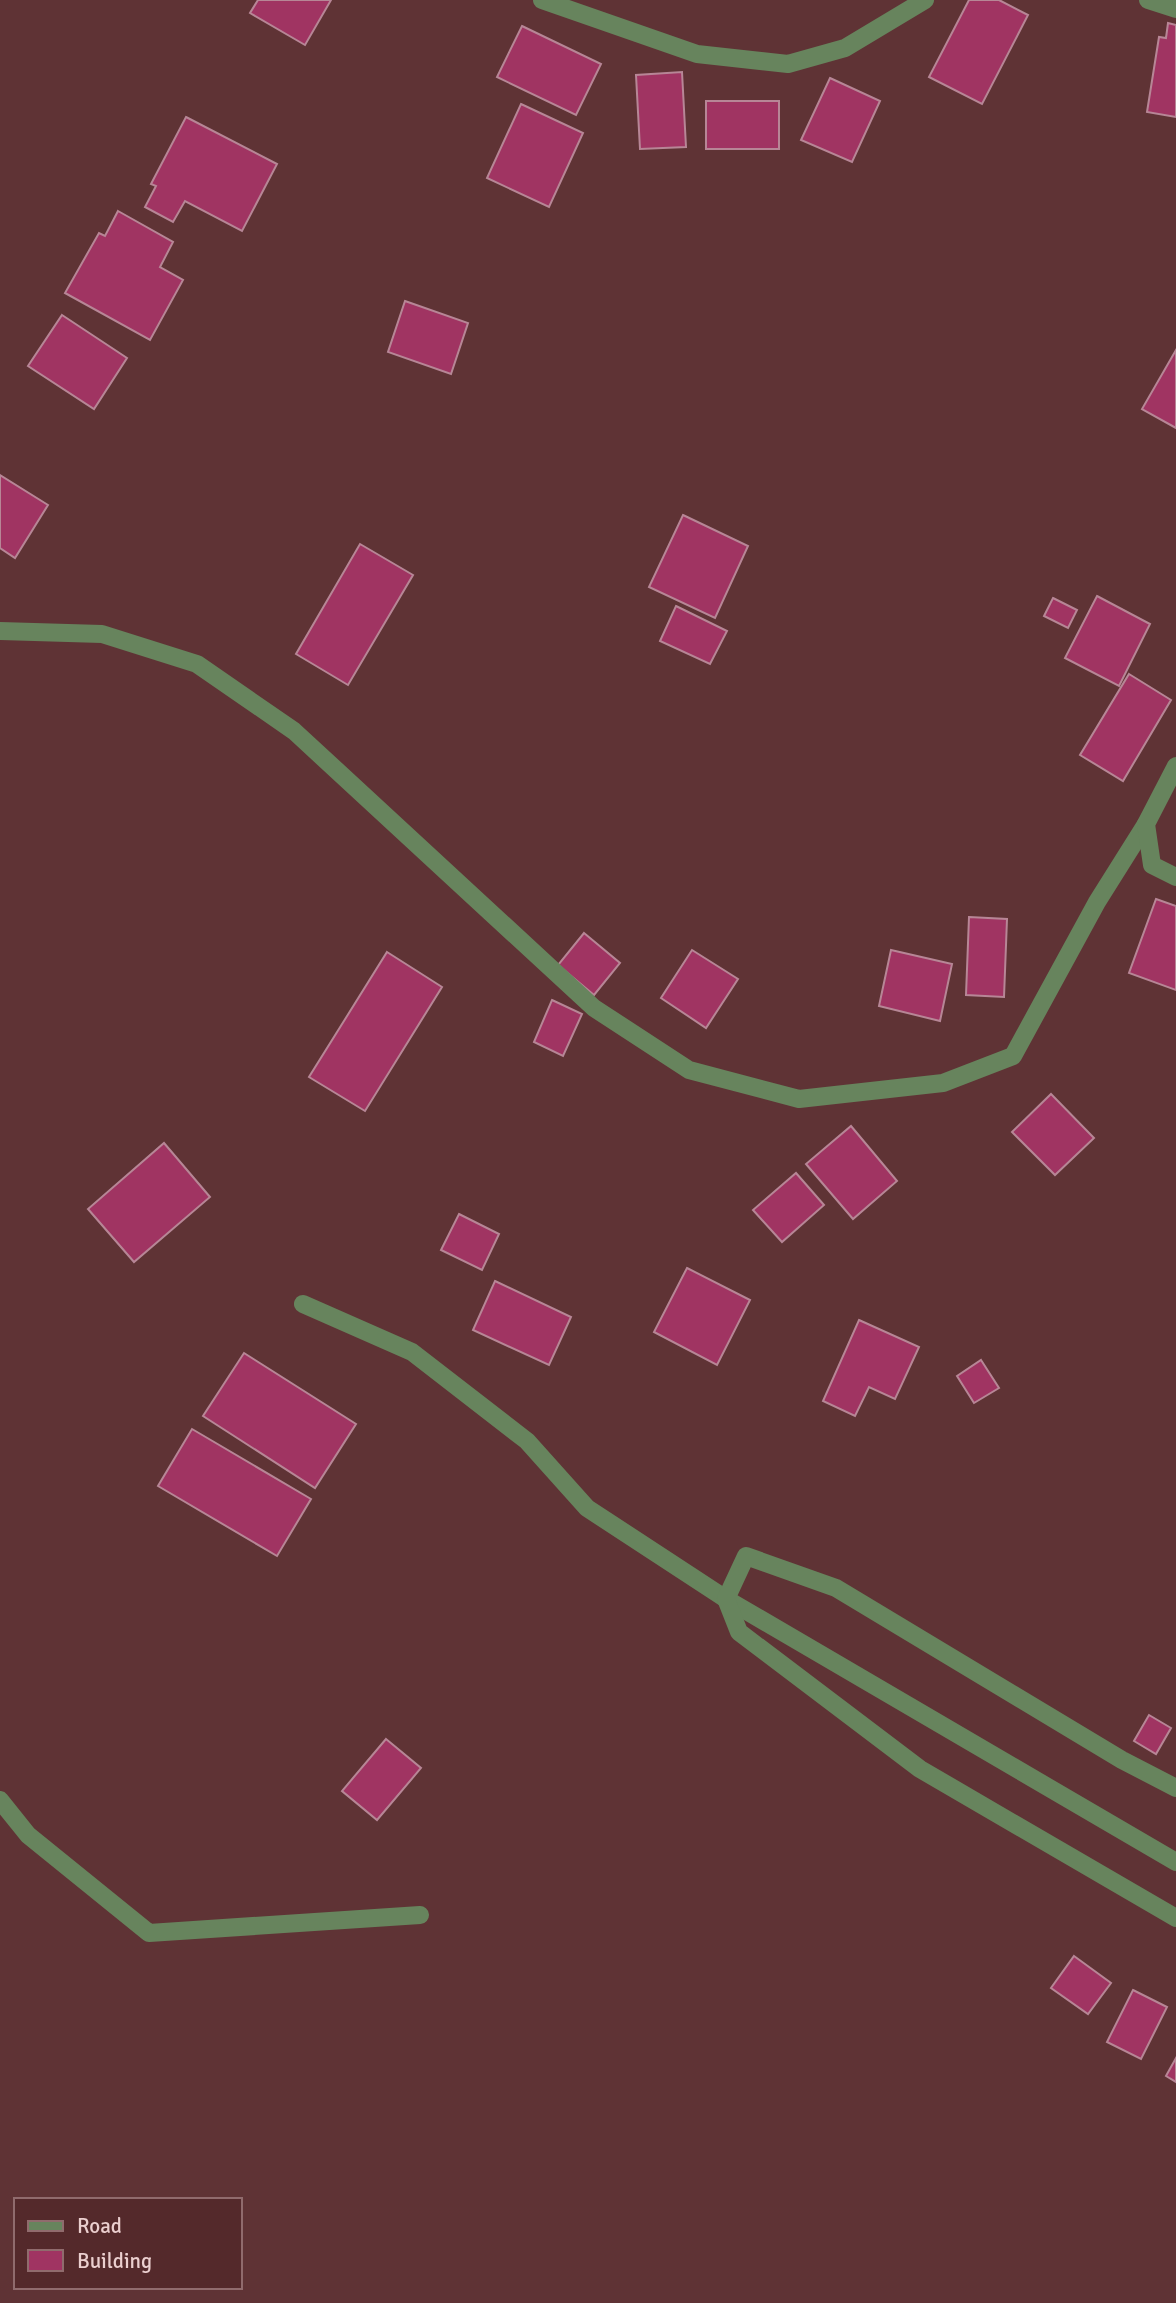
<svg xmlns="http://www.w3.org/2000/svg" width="1176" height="2303" font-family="Signika,sans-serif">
	<rect width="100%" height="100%" fill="#5f3335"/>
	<g fill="#a03462" stroke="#b78696" stroke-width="2">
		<path d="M 258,0 L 331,0 L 305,45 L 250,13 Z"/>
		<path d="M 969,0 L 999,0 L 1028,15 L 982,104 L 929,77 Z"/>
		<path d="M 1168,23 L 1176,25 L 1176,117 L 1147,112 L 1159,37 L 1166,38 Z"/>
		<path d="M 522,26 L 601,64 L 576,115 L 497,77 Z"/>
		<path d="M 682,72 L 686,147 L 640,149 L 636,75 Z"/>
		<path d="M 830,78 L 880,101 L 852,162 L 801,140 Z"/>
		<rect x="706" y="101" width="73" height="48"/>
		<path d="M 521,104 L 583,133 L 549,207 L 487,178 Z"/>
		<path d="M 186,117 L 277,164 L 242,231 L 185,201 L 173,222 L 145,207 L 156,186 L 151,184 Z"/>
		<path d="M 118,211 L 173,242 L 160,267 L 183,280 L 150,340 L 65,293 L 99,233 L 105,236 Z"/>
		<path d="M 405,301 L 468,323 L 451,374 L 388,352 Z"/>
		<path d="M 62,315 L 127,358 L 94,409 L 28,366 Z"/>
		<path d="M 1176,350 L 1176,428 L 1142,409 Z"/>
		<path d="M 0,475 L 48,505 L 15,558 L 0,548 Z"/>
		<path d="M 683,515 L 748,546 L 715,618 L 649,587 Z"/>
		<path d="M 360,544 L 413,575 L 348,685 L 296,654 Z"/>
		<path d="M 1097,596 L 1150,624 L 1119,686 L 1065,658 Z"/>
		<path d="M 1053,598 L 1077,610 L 1068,628 L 1044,616 Z"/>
		<path d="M 676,606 L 727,631 L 710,664 L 660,641 Z"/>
		<path d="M 1129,674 L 1171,700 L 1123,781 L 1080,755 Z"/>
		<path d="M 1156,899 L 1176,906 L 1176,990 L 1129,973 Z"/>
		<path d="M 969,917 L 1007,919 L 1004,997 L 966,995 Z"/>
		<path d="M 584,933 L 620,963 L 594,995 L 558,965 Z"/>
		<path d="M 692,950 L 738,979 L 706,1028 L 661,998 Z"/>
		<path d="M 891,950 L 952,964 L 940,1021 L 879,1006 Z"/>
		<path d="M 387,952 L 442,987 L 365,1111 L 309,1077 Z"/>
		<path d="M 552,1000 L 582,1014 L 563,1056 L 534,1042 Z"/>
		<path d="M 1051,1094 L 1094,1138 L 1055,1175 L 1012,1132 Z"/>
		<path d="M 851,1126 L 897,1181 L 853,1219 L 806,1164 Z"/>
		<path d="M 164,1143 L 210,1197 L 134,1262 L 88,1209 Z"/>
		<path d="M 796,1173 L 824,1205 L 782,1242 L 753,1210 Z"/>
		<path d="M 459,1214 L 499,1234 L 482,1270 L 441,1250 Z"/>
		<path d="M 687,1268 L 750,1300 L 717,1365 L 654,1332 Z"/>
		<path d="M 495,1281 L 571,1317 L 549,1365 L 473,1330 Z"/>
		<path d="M 859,1320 L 919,1347 L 895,1399 L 869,1387 L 855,1416 L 823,1401 Z"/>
		<path d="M 244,1353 L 356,1424 L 315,1488 L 203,1416 Z"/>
		<path d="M 981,1360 L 999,1388 L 974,1403 L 957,1376 Z"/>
		<path d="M 192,1429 L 311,1499 L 277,1556 L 158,1486 Z"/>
		<path d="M 1149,1715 L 1171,1728 L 1156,1754 L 1134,1741 Z"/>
		<path d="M 386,1739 L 421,1768 L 377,1820 L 342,1791 Z"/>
		<path d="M 1074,1956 L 1111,1983 L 1088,2014 L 1051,1988 Z"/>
		<path d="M 1133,1990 L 1167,2007 L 1141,2059 L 1107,2042 Z"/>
		<path d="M 1176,2058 L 1176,2082 L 1166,2076 Z"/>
	</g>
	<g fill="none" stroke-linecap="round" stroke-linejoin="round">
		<g stroke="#67845d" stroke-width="18">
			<path d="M 542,0 L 697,54 L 788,64 L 845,48 L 925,0"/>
			<path d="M 1148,0 L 1176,9"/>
			<path d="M 0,631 L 102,634 L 197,664 L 294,731 L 594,1008 L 689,1070 L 799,1099 L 943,1083 L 1013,1056 L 1097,902 L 1146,824"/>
			<path d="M 1176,766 L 1146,824 L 1152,865 L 1176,877"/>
			<path d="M 303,1304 L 412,1352 L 527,1441 L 587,1508 L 726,1599 L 1176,1862"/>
			<path d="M 1176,1788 L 1122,1760 L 836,1588 L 746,1556 L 726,1599 L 739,1632 L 920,1769 L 1176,1918"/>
			<path d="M 0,1800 L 28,1835 L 149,1933 L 420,1915"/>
		</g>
	</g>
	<rect x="14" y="2198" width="228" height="91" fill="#54292b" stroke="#906b6d" stroke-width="2"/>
	<rect x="28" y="2221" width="35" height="10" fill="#67845d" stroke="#906b6d" stroke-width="2"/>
	<text x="77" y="2233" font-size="21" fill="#ebcfcf">Road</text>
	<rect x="28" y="2250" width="35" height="21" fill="#a03462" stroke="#906b6d" stroke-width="2"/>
	<text x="77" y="2268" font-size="21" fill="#ebcfcf">Building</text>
</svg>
